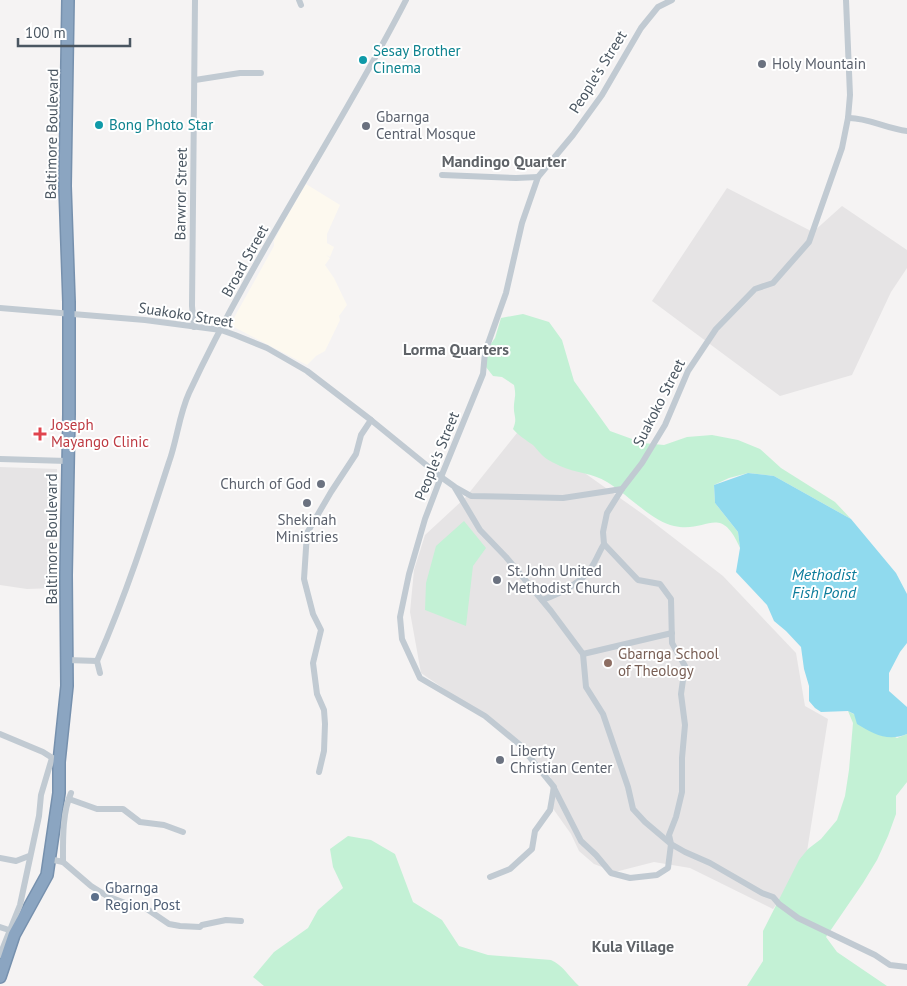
<svg xmlns="http://www.w3.org/2000/svg" width="907" height="986" font-family="'PT Sans',sans-serif">
	<rect width="100%" height="100%" fill="#f5f3f3"/>
	<path fill="#fdf9ef" d="M 306,184 L 340,205 L 327,234 L 327,243 L 334,247 L 330,257 L 326,255 L 330,258 L 325,265 L 334,278 L 347,305 L 339,316 L 340,320 L 325,351 L 316,356 L 307,365 L 230,325 L 274,246 L 274,241 L 285,220 Z"/>
	<g fill="#e6e4e5">
		<path d="M 727,188 L 813,232 L 842,206 L 907,250 L 907,268 L 891,292 L 852,375 L 780,396 L 652,301 Z"/>
		<path d="M 521,428 L 644,515 L 723,576 L 796,653 L 805,706 L 828,719 L 805,864 L 773,909 L 690,868 L 654,862 L 615,872 L 594,864 L 579,851 L 571,834 L 549,803 L 551,778 L 538,762 L 497,725 L 421,673 L 410,612 L 414,570 L 425,535 L 465,498 Z"/>
		<path d="M 0,467 L 57,469 L 54,588 L 27,589 L 0,585 Z"/>
	</g>
	<g fill="#c3f1d5">
		<path d="M 523,314 L 549,322 L 562,340 L 574,381 L 610,431 L 643,443 L 664,445 L 687,437 L 712,435 L 738,440 L 760,449 L 781,468 L 835,502 L 851,519 L 774,476 L 748,473 L 729,478 L 714,485 L 715,503 L 738,532 L 740,548 C 720,502 707,534 674,526 C 653,522 627,494 607,482 C 593,473 575,473 560,466 C 554,463 545,459 541,454 C 538,451 536,448 533,445 C 526,440 519,436 513,429 C 518,418 513,415 514,405 C 515,395 516,395 514,385 L 502,377 L 493,376 L 486,367 L 486,351 L 495,338 L 501,318 Z"/>
		<path d="M 464,521 L 486,548 L 473,566 L 466,626 L 425,610 L 426,583 L 436,546 Z"/>
		<path d="M 848,711 L 897,738 L 907,734 L 907,782 L 896,796 L 896,814 L 888,836 L 877,860 L 863,883 L 826,937 L 837,952 L 887,986 L 747,986 L 763,961 L 763,931 L 799,860 L 808,849 L 821,839 L 837,820 L 845,796 L 849,770 L 853,723 Z"/>
		<path d="M 348,836 L 371,840 L 395,854 L 413,902 L 442,920 L 459,946 L 488,955 L 551,960 C 563,965 569,977 579,986 L 264,986 L 253,977 L 274,952 L 308,928 L 318,910 L 343,888 L 333,867 L 330,849 Z"/>
	</g>
	<path fill="#90daee" d="M 748,473 L 774,476 L 851,519 L 896,573 L 907,594 L 907,643 L 900,652 L 889,673 L 889,691 L 907,707 L 907,734 C 888,742 873,734 857,724 L 854,714 L 848,711 L 821,712 L 815,708 L 809,701 L 809,686 L 804,669 L 801,647 L 786,631 L 774,621 L 767,605 L 736,572 L 740,548 L 738,532 L 715,503 L 714,485 Z"/>
	<g fill="none" stroke-linecap="round" stroke-linejoin="round">
		<defs>
			<path id="highway" d="M 0,977 L 14,935 L 47,875 L 59,793 L 59,762 L 67,686 L 66,575 L 69,414 L 69,302 L 65,186 L 68,0"/>
		</defs>
		<use href="#highway" stroke="#7690ad" stroke-width="14"/>
		<g stroke="#c1cad2" stroke-width="6">
			<path d="M 299,0 L 301,5"/>
			<path d="M 195,80 L 240,73 L 261,73"/>
			<path d="M 848,118 C 866,117 887,129 907,131"/>
			<path d="M 442,175 L 516,178 L 538,177"/>
			<path d="M 0,308 L 145,320 L 221,330 L 235,335 L 267,348 L 307,371 L 371,420 L 441,477 L 455,487 L 471,496 L 563,498 L 622,489 L 642,463 L 665,425 L 688,371 L 716,329 L 755,289 L 773,283 L 809,242 L 842,148 L 848,118 L 850,95 L 846,0"/>
			<path d="M 194,327 L 192,306 L 195,0"/>
			<path d="M 0,459 L 67,461"/>
			<path d="M 455,488 L 480,530 L 506,557 L 551,611 L 583,654 L 586,687 L 603,714 L 628,787 L 633,809 L 645,822 L 671,844 L 685,852 L 710,863 L 762,893 L 773,897 L 779,904 L 798,918 L 875,955 L 890,965 L 907,967"/>
			<path d="M 542,600 C 559,594 580,584 591,568 C 596,561 599,552 604,544"/>
			<path d="M 583,654 L 672,633"/>
			<path d="M 67,660 L 97,661 C 126,595 147,530 169,462 C 177,440 179,415 189,393 C 252,257 338,133 406,0"/>
			<path d="M 97,661 L 100,673"/>
			<path d="M 0,734 L 43,752 L 54,759"/>
			<path d="M 319,772 L 324,751 L 325,724 L 324,710 L 317,694 L 313,663 L 321,630 L 313,614 L 304,579 L 307,533 L 331,492 L 356,454 L 361,435 L 371,420"/>
			<path d="M 554,788 L 581,841 L 596,855 L 611,873 L 630,878 L 657,875 L 668,868 L 671,844 L 669,835 L 676,817 L 682,792 L 682,758 L 685,725 L 681,694 L 685,666 L 672,643 L 671,599 L 660,584 L 638,580 L 604,544 L 603,532 L 607,513 L 622,489"/>
			<path d="M 69,799 L 97,809 L 123,809 L 140,822 L 164,825 L 183,832"/>
			<path d="M 0,858 L 16,861 L 29,856"/>
			<path d="M 49,859 L 63,862 L 91,886 L 107,896 L 125,903 L 141,905 L 169,924 L 180,926 L 200,927 L 202,925 L 226,920 L 241,921"/>
			<path d="M 63,862 C 63,841 62,813 71,793"/>
			<path d="M 490,877 L 510,869 L 532,849 L 535,831 L 550,810 L 554,787 L 519,744 L 485,716 L 420,678 L 402,639 L 400,617 L 409,574 L 425,519 L 441,477 L 483,374 L 485,352 L 506,293 L 522,223 L 538,177 L 573,135 L 602,95 L 641,28 L 658,7 L 672,0"/>
			<path d="M 0,927 L 9,930"/>
			<path d="M 0,955 L 20,905 L 39,816 L 41,795 L 52,758"/>
		</g>
		<use href="#highway" stroke="#8ba5c1" stroke-width="11"/>
	</g>
	<g fill="#0f9aa8" stroke="#fff" stroke-width="2">
		<circle cx="363" cy="60" r="5"/>
		<circle cx="99" cy="125" r="5"/>
	</g>
	<g fill="#6b7280" stroke="#fff" stroke-width="2">
		<circle cx="762" cy="64" r="5"/>
		<circle cx="366" cy="126" r="5"/>
		<circle cx="321" cy="484" r="5"/>
		<circle cx="307" cy="503" r="5"/>
		<circle cx="497" cy="580" r="5"/>
		<circle cx="500" cy="760" r="5"/>
	</g>
	<path fill="#e0444e" stroke="#fff" stroke-width="2" d="M37.5 426.5h5v5h5v5h-5v5h-5v-5h-5v-5h5z"/>
	<circle fill="#8d6e63" stroke="#fff" stroke-width="2" cx="608" cy="663" r="5"/>
	<circle fill="#5c6f8a" stroke="#fff" stroke-width="2" cx="95" cy="897" r="5"/>
	<g text-anchor="middle" stroke-width="4" stroke-linejoin="round" paint-order="stroke">
		<g font-size="15" fill="#0d838f" stroke="#fff" text-anchor="start">
			<text x="373" y="56">Sesay Brother<tspan x="373" dy="17">Cinema</tspan></text>
			<text x="109" y="130">Bong Photo Star</text>
		</g>
		<g font-size="15" fill="#5b616d" stroke="#fff" text-anchor="start">
			<text x="772" y="69">Holy Mountain</text>
			<text x="376" y="122">Gbarnga<tspan x="376" dy="17">Central Mosque</tspan></text>
			<text x="311" y="489" text-anchor="end">Church of God</text>
			<text x="307" y="525" text-anchor="middle">Shekinah<tspan x="307" dy="17">Ministries</tspan></text>
			<text x="507" y="576">St. John United<tspan x="507" dy="17">Methodist Church</tspan></text>
			<text x="510" y="756">Liberty<tspan x="510" dy="17">Christian Center</tspan></text>
		</g>
		<g font-size="15" fill="#4a5661" stroke="#fff">
			<text transform="translate(598 72) rotate(-58)" y="5">People's Street</text>
			<text transform="translate(52 134) rotate(-89)" y="5">Baltimore Boulevard</text>
			<text transform="translate(181 194) rotate(-89)" y="5">Barwror Street</text>
			<text transform="translate(245 261) rotate(-61)" y="5">Broad Street</text>
			<text transform="translate(186 315) rotate(9)" y="5">Suakoko Street</text>
			<text transform="translate(659 403) rotate(-63)" y="5">Suakoko Street</text>
			<text transform="translate(437 456) rotate(-68)" y="5">People's Street</text>
			<text transform="translate(52 539) rotate(-90)" y="5">Baltimore Boulevard</text>
		</g>
		<g font-size="15" fill="#be3a42" stroke="#fff" text-anchor="start">
			<text x="51" y="430">Joseph<tspan x="51" dy="17">Mayango Clinic</tspan></text>
		</g>
		<g font-size="15" fill="#785e54" stroke="#fff" text-anchor="start">
			<text x="618" y="659">Gbarnga School<tspan x="618" dy="17">of Theology</tspan></text>
		</g>
		<g font-size="15" fill="#4e5e75" stroke="#fff" text-anchor="start">
			<text x="105" y="893">Gbarnga<tspan x="105" dy="17">Region Post</tspan></text>
		</g>
		<g font-size="16" font-weight="bold" fill="#5f6368" stroke="#fff">
			<text x="504" y="167">Mandingo Quarter</text>
			<text x="456" y="355">Lorma Quarters</text>
			<text x="633" y="952">Kula Village</text>
		</g>
		<g font-size="16" font-style="italic" fill="#0c7c9b" stroke="#fff">
			<text x="824" y="580">Methodist<tspan x="824" dy="18">Fish Pond</tspan></text>
		</g>
	</g>
	<path d="M18 38v8h112v-8" fill="none" stroke="#4a5661" stroke-width="2.5"/>
	<text x="25" y="38" font-size="15" fill="#4a5661" stroke="#ffffff" stroke-width="4" paint-order="stroke">100 m</text>
</svg>
